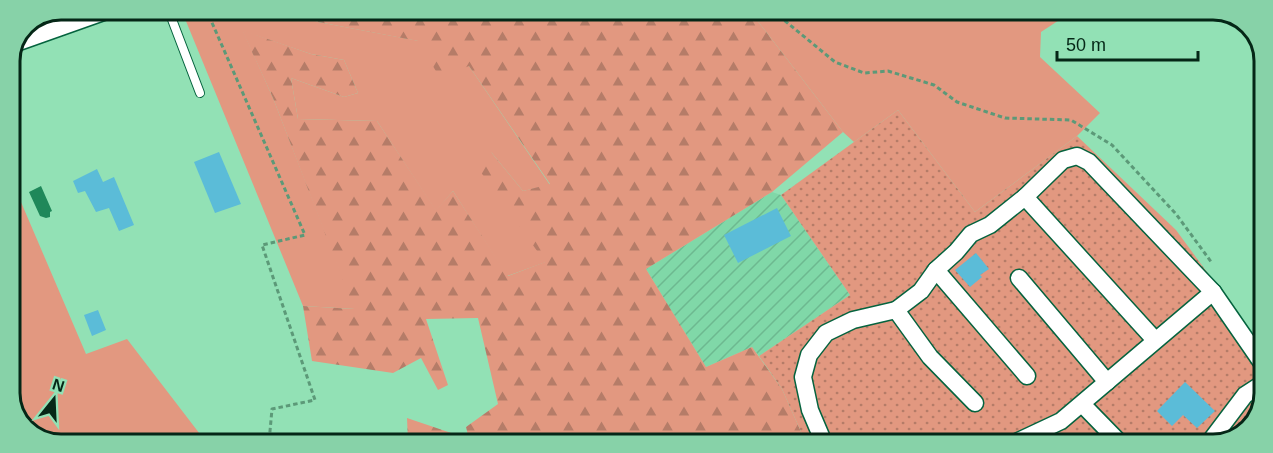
<svg xmlns="http://www.w3.org/2000/svg" width="1273" height="453" font-family="Helvetica,sans-serif">
	<defs>
		<pattern id="industrial-furrows" width="10" height="10" patternUnits="userSpaceOnUse" patternTransform="scale(1.5)"><rect width="10" height="10" fill="#80d8a8"/><path d="M-1 1l2-2M0 10L10 0M9 11l2-2" fill="none" stroke="#6db990"/></pattern>
		<pattern id="forest-firs" width="22" height="20" patternUnits="userSpaceOnUse" patternTransform="scale(1.5)"><rect width="22" height="20" fill="#e29880"/><path d="M5 1l3.5 6h-7zM16 11l3.5 6h-7z" fill="#b57c68"/></pattern>
		<pattern id="park-dots" width="8" height="8" patternUnits="userSpaceOnUse" patternTransform="scale(1.5)"><rect width="8" height="8" fill="#e29880"/><path d="M2 2h.1M6 6h.1" fill="none" stroke="#b57c68" stroke-width="1.8" stroke-linecap="round"/></pattern>
	</defs>
	<rect width="100%" height="100%" fill="#92e1b5"/>
	<path fill="url(#industrial-furrows)" d="M 772,192 L 781,195 L 850,295 L 759,356 L 752,347 L 706,367 L 646,269 Z"/>
	<g fill="#e29880">
		<path d="M 181,9 L 294,10 L 318,22 L 419,41 L 469,66 L 550,185 L 523,191 L 491,152 L 546,262 L 507,276 L 453,191 L 436,211 L 377,121 L 298,119 L 291,78 L 344,97 L 358,93 L 344,60 L 311,54 L 243,31 L 273,98 L 355,309 L 303,306 Z"/>
		<path d="M 750,11 L 1073,11 L 1041,32 L 1040,57 L 1100,113 L 1077,136 L 975,212 L 898,110 L 854,142 L 843,132 Z"/>
		<path d="M 9,174 L 86,354 L 127,339 L 206,442 L 45,441 L 20,424 L 9,396 Z"/>
	</g>
	<path fill="url(#forest-firs)" d="M 294,10 L 750,11 L 843,132 L 772,192 L 646,269 L 706,367 L 752,347 L 782,389 L 806,443 L 408,442 L 407,418 L 469,439 L 466,427 L 498,404 L 478,318 L 426,319 L 448,385 L 438,390 L 421,358 L 393,373 L 312,361 L 303,306 L 354,309 L 273,98 L 242,30 L 311,54 L 344,60 L 358,93 L 344,97 L 291,78 L 298,119 L 377,121 L 436,210 L 453,191 L 508,276 L 545,262 L 475,164 L 491,152 L 523,191 L 550,184 L 469,66 L 440,78 L 418,41 L 318,22 Z"/>
	<path fill="url(#park-dots)" d="M 898,110 L 975,212 L 1077,136 L 1176,230 L 1262,347 L 1261,408 L 1243,433 L 1212,444 L 806,443 L 782,389 L 759,356 L 850,295 L 781,195 Z"/>
	<path fill="#1f885a" d="M 41,186 L 52,211 L 50,212 L 50,217 L 46,218 L 40,216 L 29,192 Z"/>
	<g fill="#5bbcd8">
		<path d="M 219,152 L 241,204 L 215,213 L 194,162 Z"/>
		<path d="M 97,169 L 103,182 L 114,177 L 134,225 L 119,231 L 109,208 L 96,212 L 85,191 L 78,193 L 73,181 Z"/>
		<path d="M 777,208 L 791,236 L 738,263 L 724,235 Z"/>
		<path d="M 976,253 L 989,269 L 980,275 L 982,277 L 970,287 L 955,270 Z"/>
		<path d="M 98,310 L 106,330 L 92,336 L 84,315 Z"/>
		<path d="M 1185,382 L 1215,411 L 1197,428 L 1183,415 L 1172,426 L 1157,411 Z"/>
	</g>
	<g fill="none" stroke-linecap="round" stroke-linejoin="round">
		<defs>
			<path id="lane" d="M 168,9 L 200,93"/>
			<g id="street">
				<path d="M 16,43 L 112,9"/>
				<path d="M 1025,197 L 1155,340"/>
				<path d="M 936,270 L 1027,376"/>
				<path d="M 1019,278 L 1107,382"/>
				<path d="M 975,403 L 930,357 L 896,310 L 921,291 L 936,270 L 956,252 L 971,234 L 990,225 L 1025,197 L 1063,160 L 1077,156 L 1089,162 L 1213,292 L 1262,363"/>
				<path d="M 1082,404 L 1121,444"/>
				<path d="M 824,443 L 810,410 L 803,377 L 809,355 L 826,333 L 853,320 L 896,310"/>
				<path d="M 1012,444 L 1061,421 L 1213,292"/>
				<path d="M 1208,444 L 1245,395 L 1262,384"/>
			</g>
		</defs>
		<use href="#lane" stroke="#05633e" stroke-width="10"/>
		<use href="#street" stroke="#05633e" stroke-width="19"/>
		<g stroke="#5c9978" stroke-width="3" stroke-dasharray="4.5 3" stroke-linecap="butt">
			<path d="M 206,9 L 305,235 L 262,245 L 315,400 L 272,409 L 269,442"/>
			<path d="M 773,11 L 835,62 L 864,73 L 888,71 L 934,85 L 957,102 L 1005,118 L 1071,120 L 1112,145 L 1176,214 L 1212,263"/>
		</g>
		<use href="#lane" stroke="#fff" stroke-width="8"/>
		<use href="#street" stroke="#fff" stroke-width="16"/>
	</g>
	<path d="M0 0H1273V453H0ZM61 20H1213A41 41 0 0 1 1254 61V393A41 41 0 0 1 1213 434H61A41 41 0 0 1 20 393V61A41 41 0 0 1 61 20Z" fill="#87d2a8" fill-rule="evenodd"/>
	<path fill="none" stroke="#052717" stroke-width="3" d="M61 20H1213A41 41 0 0 1 1254 61V393A41 41 0 0 1 1213 434H61A41 41 0 0 1 20 393V61A41 41 0 0 1 61 20Z"/>
	<g transform="translate(54 399) rotate(18)" stroke="#92e1b5" stroke-width="4.5" paint-order="stroke">
	<path d="M0-4.5L10 22L0 15L-10 22Z" fill="#052717"/>
	<text y="-9" font-size="16" font-weight="bold" text-anchor="middle" fill="#052717">N</text>
	</g>
	<path d="M1057 51v9h141v-9" fill="none" stroke="#052717" stroke-width="3"/>
	<text x="1066" y="51" font-size="18" fill="#052717" stroke="#92e1b5" stroke-width="4.5" paint-order="stroke">50 m</text>
</svg>
